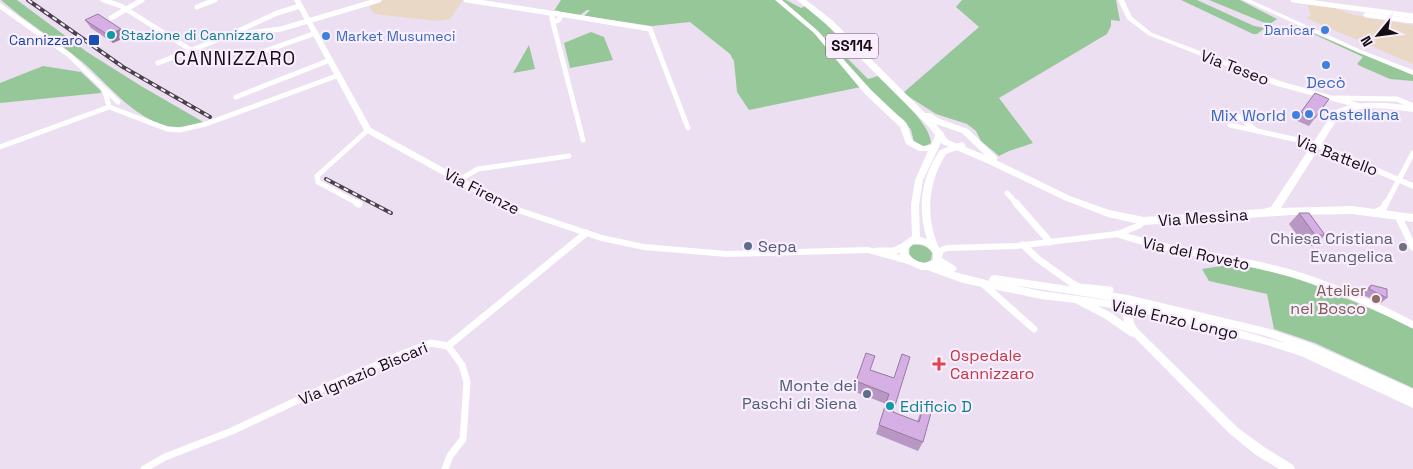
<svg xmlns="http://www.w3.org/2000/svg" width="1413" height="469" font-family="'Space Grotesk',sans-serif">
	<rect width="100%" height="100%" fill="#ecdff1"/>
	<g fill="#e9d8c6">
		<path d="M 383,0 L 463,0 L 450,19 L 437,21 L 374,14 L 369,6 Z"/>
		<path d="M 1307,4 L 1335,8 L 1354,15 L 1413,25 L 1413,64 L 1306,18 L 1311,16 Z"/>
	</g>
	<g fill="#96c798">
		<path d="M 1,0 L 17,0 L 87,52 L 141,86 L 205,123 C 193,125 180,129 167,126 C 130,116 109,84 80,60 C 54,39 26,22 1,0 Z"/>
		<path d="M 561,0 L 776,0 L 813,31 L 861,87 L 749,110 L 737,92 L 734,61 L 730,54 L 690,22 L 652,26 L 584,16 L 590,10 L 587,10 L 580,15 L 554,11 Z"/>
		<path d="M 780,0 L 786,0 L 801,8 L 806,6 L 836,33 L 824,37 L 838,47 L 837,48 L 868,79 L 878,76 C 893,92 930,122 931,143 L 924,147 L 914,142 L 911,130 L 904,120 L 886,107 L 818,33 Z"/>
		<path d="M 962,0 L 1116,0 L 1120,21 L 1111,20 L 1111,26 L 1107,34 L 999,98 L 1033,143 L 1009,151 L 999,156 L 981,141 L 976,131 L 967,124 L 936,114 L 903,93 L 979,27 L 956,7 Z"/>
		<path d="M 1181,0 L 1197,0 L 1254,26 L 1265,28 L 1257,34 L 1253,34 Z"/>
		<path d="M 1209,0 L 1240,0 L 1277,19 L 1270,24 L 1265,23 Z"/>
		<path d="M 1294,25 L 1413,75 L 1413,81 L 1390,79 L 1360,66 L 1357,64 L 1363,57 Z"/>
		<path d="M 591,32 L 604,37 L 613,60 L 570,68 L 564,43 Z"/>
		<path d="M 529,45 L 535,69 L 513,73 Z"/>
		<path d="M 43,66 L 81,72 L 100,90 L 101,93 L 0,103 L 0,83 Z"/>
		<path d="M 913,245 C 921,244 928,246 932,253 L 931,260 C 922,266 915,261 909,254 L 910,247 Z"/>
		<path d="M 1228,265 L 1244,265 L 1301,279 L 1413,327 L 1413,388 L 1315,343 L 1274,329 L 1267,294 L 1209,281 L 1202,269 Z"/>
	</g>
	<g fill="none" stroke-linecap="round" stroke-linejoin="round">
		<g stroke="#fff" stroke-width="5">
			<path d="M 103,0 L 121,6 L 191,50"/>
			<path d="M 466,0 L 556,14"/>
			<path d="M 1293,0 L 1413,16"/>
			<path d="M 0,6 L 69,55 L 118,102"/>
			<path d="M 197,7 L 215,0"/>
			<circle cx="556" cy="17" r="4"/>
			<path d="M 559,14 L 650,29 L 688,128"/>
			<path d="M 1366,15 L 1413,21"/>
			<path d="M 111,18 L 142,0"/>
			<path d="M 552,19 L 583,140"/>
			<path d="M 230,35 L 281,29 L 379,0"/>
			<path d="M 265,51 L 316,33"/>
			<path d="M 158,63 L 230,35 L 277,13 L 300,6"/>
			<path d="M 104,89 L 109,106"/>
			<path d="M 236,97 L 330,60"/>
			<path d="M 1336,98 L 1397,99 L 1413,106"/>
			<path d="M 112,108 L 167,129 L 180,130 L 206,124 L 339,75"/>
			<path d="M 1255,130 L 1240,117 L 1230,114 L 1230,125 L 1316,144"/>
			<path d="M 0,147 L 109,107"/>
			<path d="M 459,180 L 478,169 L 569,156"/>
			<path d="M 1007,193 L 1017,204"/>
			<path d="M 359,204 L 318,182 L 317,176 L 368,130"/>
			<path d="M 1386,204 L 1413,153"/>
		</g>
		<g stroke="#fff" stroke-width="7">
			<path d="M 357,203 L 359,204"/>
			<path d="M 1016,203 L 1050,242"/>
			<path d="M 1376,212 L 1383,209 L 1386,203"/>
			<path d="M 1398,216 L 1413,247"/>
			<path d="M 1118,234 C 1169,251 1223,256 1275,269 C 1323,281 1369,302 1413,325"/>
			<path d="M 1023,245 L 1038,259 L 1073,284 L 1079,287 L 1110,290"/>
			<path d="M 877,251 L 894,251 L 905,246"/>
			<path d="M 982,283 L 1034,329"/>
			<path d="M 144,469 L 165,457 L 232,431 L 330,385 L 405,353 L 431,343 L 448,346 L 586,233"/>
			<path d="M 445,469 L 450,456 L 463,439 L 467,382 L 462,365 L 448,346"/>
		</g>
		<g fill="#fff" fill-rule="evenodd">
			<path d="M 294,0 L 300,0 L 371,128 L 509,204 L 602,235 L 644,244 L 727,251 L 868,247 L 900,255 L 899,249 L 902,243 L 912,236 L 911,205 L 915,180 L 928,151 L 919,151 L 906,144 L 900,127 L 865,94 L 814,33 L 775,0 L 782,0 L 818,31 L 871,90 L 907,124 L 912,140 L 923,146 L 931,145 L 937,131 L 940,130 L 944,133 L 939,147 L 923,180 L 919,205 L 920,237 L 927,239 C 917,207 921,178 940,150 L 962,142 L 966,145 L 965,147 L 946,154 C 928,183 925,216 939,248 L 946,245 L 1016,243 L 1117,231 L 1135,224 L 1144,218 L 1148,221 L 1141,228 L 1118,237 L 1016,249 L 947,251 L 943,253 L 942,258 L 955,266 L 957,269 L 954,272 L 990,281 L 989,279 L 991,276 L 994,275 L 1128,295 L 1266,328 L 1313,344 L 1413,389 L 1413,408 L 1301,356 L 1267,345 L 1139,312 L 1133,317 L 1134,323 L 1137,328 L 1238,428 L 1264,447 L 1293,465 L 1295,469 L 1279,469 L 1256,455 L 1230,434 L 1134,337 L 1130,336 L 1104,318 L 1075,303 L 1041,299 L 963,283 L 927,270 L 921,270 L 908,264 L 868,253 L 727,257 L 644,250 L 601,241 L 503,208 L 365,132 ZM 913,244 C 922,243 928,246 933,253 L 933,260 L 925,263 C 917,262 908,258 908,249 ZM 1012,285 L 1128,303 L 1041,291 ZM 1098,306 L 1127,310 L 1123,315 L 1124,322 L 1110,312 ZM 1222,325 L 1266,336 L 1288,344 Z"/>
			<path d="M 1118,0 L 1124,0 L 1132,17 L 1152,33 L 1283,82 L 1362,104 L 1363,106 L 1359,108 L 1277,86 L 1148,35 L 1127,19 Z"/>
			<path d="M 1243,0 L 1251,0 L 1361,50 L 1413,70 L 1413,75 L 1357,52 Z"/>
			<path d="M 1316,141 L 1413,183 L 1413,189 L 1313,146 L 1312,144 Z"/>
		</g>
		<path fill="#fff" fill-rule="evenodd" d="M 797,0 L 806,0 L 832,20 L 925,113 L 930,113 L 940,119 L 968,129 L 996,156 L 998,158 L 996,160 L 1070,196 L 1109,210 L 1144,217 L 1263,209 L 1271,207 L 1334,111 C 1360,99 1386,103 1413,106 L 1413,112 C 1388,109 1363,104 1340,115 L 1281,208 L 1352,206 L 1413,214 L 1413,222 L 1352,214 L 1291,215 L 1144,225 L 1108,217 L 1064,200 L 989,164 L 942,144 L 929,127 L 826,24 ZM 936,124 L 962,133 L 985,155 L 948,140 Z"/>
		<defs>
			<g id="rail">
				<path d="M 28,0 L 123,67 L 210,117"/>
				<path d="M 326,179 L 391,213"/>
			</g>
		</defs>
		<use href="#rail" stroke="#49424b" stroke-width="4"/>
		<use href="#rail" stroke="#faedfe" stroke-width="2" stroke-dasharray="5" stroke-linecap="butt"/>
	</g>
	<g fill="#b897c4">
		<path d="M 85,20 L 121,29 L 126,37 L 113,43 L 91,28 Z"/>
		<path d="M 1315,93 L 1315,118 L 1309,126 L 1295,120 Z"/>
		<path d="M 1299,213 L 1325,235 L 1315,246 L 1305,246 L 1289,224 Z"/>
		<path d="M 1371,285 L 1387,298 L 1381,303 L 1363,295 L 1365,290 Z"/>
		<path d="M 871,370 L 894,378 L 893,412 L 917,422 L 922,408 L 926,399 L 923,442 L 918,451 L 876,434 L 886,404 L 853,391 L 856,381 Z"/>
	</g>
	<path fill="#967ba0" d="M 121,29 L 126,37 L 113,43 L 108,35 Z"/>
	<g fill="#d6b0e4" stroke="#967ba0">
		<path d="M 98,14 L 121,29 L 108,35 L 85,20 Z"/>
		<path d="M 1315,93 L 1329,99 L 1315,118 L 1301,112 Z"/>
		<path d="M 1299,213 L 1309,213 L 1325,235 L 1315,235 Z"/>
		<path d="M 1371,285 L 1387,289 L 1387,298 L 1369,289 Z"/>
		<path d="M 866,353 L 875,356 L 870,370 L 894,378 L 902,354 L 910,357 L 893,412 L 919,422 L 926,399 L 934,402 L 923,442 L 879,425 L 889,394 L 856,381 Z"/>
	</g>
	<g fill="#3f7fe0" stroke="#faedfe" stroke-width="2">
		<circle cx="1325" cy="30" r="5"/>
		<circle cx="326" cy="36" r="5"/>
		<circle cx="1326" cy="65" r="5"/>
		<circle cx="1309" cy="114" r="5"/>
		<circle cx="1296" cy="115" r="5"/>
	</g>
	<g fill="#0f9aa8" stroke="#faedfe" stroke-width="2">
		<circle cx="111" cy="35" r="5"/>
		<circle cx="890" cy="406" r="5"/>
	</g>
	<rect fill="#1a4fb4" stroke="#faedfe" stroke-width="2" x="88" y="34" width="12" height="12" rx="2.5"/>
	<g fill="#5c6f8a" stroke="#faedfe" stroke-width="2">
		<circle cx="748" cy="246" r="5"/>
		<circle cx="867" cy="394" r="5"/>
	</g>
	<circle fill="#6b7280" stroke="#faedfe" stroke-width="2" cx="1403" cy="247" r="5"/>
	<circle fill="#8d6e63" stroke="#faedfe" stroke-width="2" cx="1376" cy="299" r="5"/>
	<path fill="#e0444e" stroke="#faedfe" stroke-width="2" d="M936.5 356.5h5v5h5v5h-5v5h-5v-5h-5v-5h5z"/>
	<g text-anchor="middle" stroke-width="4.5" stroke-linejoin="round" paint-order="stroke">
		<g font-size="14" fill="#366cbe" stroke="#faedfe" text-anchor="end">
			<text x="1315" y="35">Danicar</text>
			<text x="336" y="41" text-anchor="start">Market Musumeci</text>
		</g>
		<g font-size="14" fill="#0d838f" stroke="#faedfe" text-anchor="start">
			<text x="121" y="40">Stazione di Cannizzaro</text>
		</g>
		<g font-size="14" fill="#164399" stroke="#faedfe" text-anchor="end">
			<text x="83" y="45">Cannizzaro</text>
		</g>
		<rect fill="#faedfe" stroke="#58515a" stroke-width="1" x="826" y="33.5" width="52" height="25" rx="4"/>
		<g font-size="15" font-weight="bold" fill="#120e14">
			<text x="852" y="51">SS114</text>
		</g>
		<g font-size="16" fill="#120e14" stroke="#faedfe">
			<text transform="translate(1235 67) rotate(21)" y="6">Via Teseo</text>
			<text transform="translate(1337 155) rotate(21)" y="6">Via Battello</text>
			<text transform="translate(482 191) rotate(27)" y="6">Via Firenze</text>
			<text transform="translate(1203 217) rotate(-4)" y="6">Via Messina</text>
			<text transform="translate(1196 253) rotate(12)" y="6">Via del Roveto</text>
			<text transform="translate(1175 319) rotate(13)" y="6">Viale Enzo Longo</text>
			<text transform="translate(363 373) rotate(-23)" y="6">Via Ignazio Biscari</text>
		</g>
		<g font-size="16" fill="#366cbe" stroke="#faedfe">
			<text x="1326" y="88">Decò</text>
			<text x="1319" y="120" text-anchor="start">Castellana</text>
			<text x="1286" y="121" text-anchor="end">Mix World</text>
		</g>
		<g font-size="16" fill="#5b616d" stroke="#faedfe" text-anchor="end">
			<text x="1393" y="244">Chiesa Cristiana<tspan x="1393" dy="18">Evangelica</tspan></text>
		</g>
		<g font-size="16" fill="#4e5e75" stroke="#faedfe" text-anchor="start">
			<text x="758" y="252">Sepa</text>
			<text x="857" y="391" text-anchor="end">Monte dei<tspan x="857" dy="18">Paschi di Siena</tspan></text>
		</g>
		<g font-size="16" fill="#785e54" stroke="#faedfe" text-anchor="end">
			<text x="1366" y="296">Atelier<tspan x="1366" dy="18">nel Bosco</tspan></text>
		</g>
		<g font-size="16" fill="#be3a42" stroke="#faedfe" text-anchor="start">
			<text x="950" y="361">Ospedale<tspan x="950" dy="18">Cannizzaro</tspan></text>
		</g>
		<g font-size="16" fill="#0d838f" stroke="#faedfe" text-anchor="start">
			<text x="900" y="412">Edificio D</text>
		</g>
		<g font-size="19" letter-spacing="1" fill="#120e14" stroke="#faedfe">
			<text x="235" y="65">CANNIZZARO</text>
		</g>
	</g>
	<g transform="translate(1378 35) rotate(241)" stroke="#faedfe" stroke-width="4" paint-order="stroke">
	<path d="M0-4L9 19L0 12L-9 19Z" fill="#120e14"/>
	<text y="-8" font-size="14" font-weight="bold" text-anchor="middle" fill="#120e14">N</text>
	</g>
</svg>
